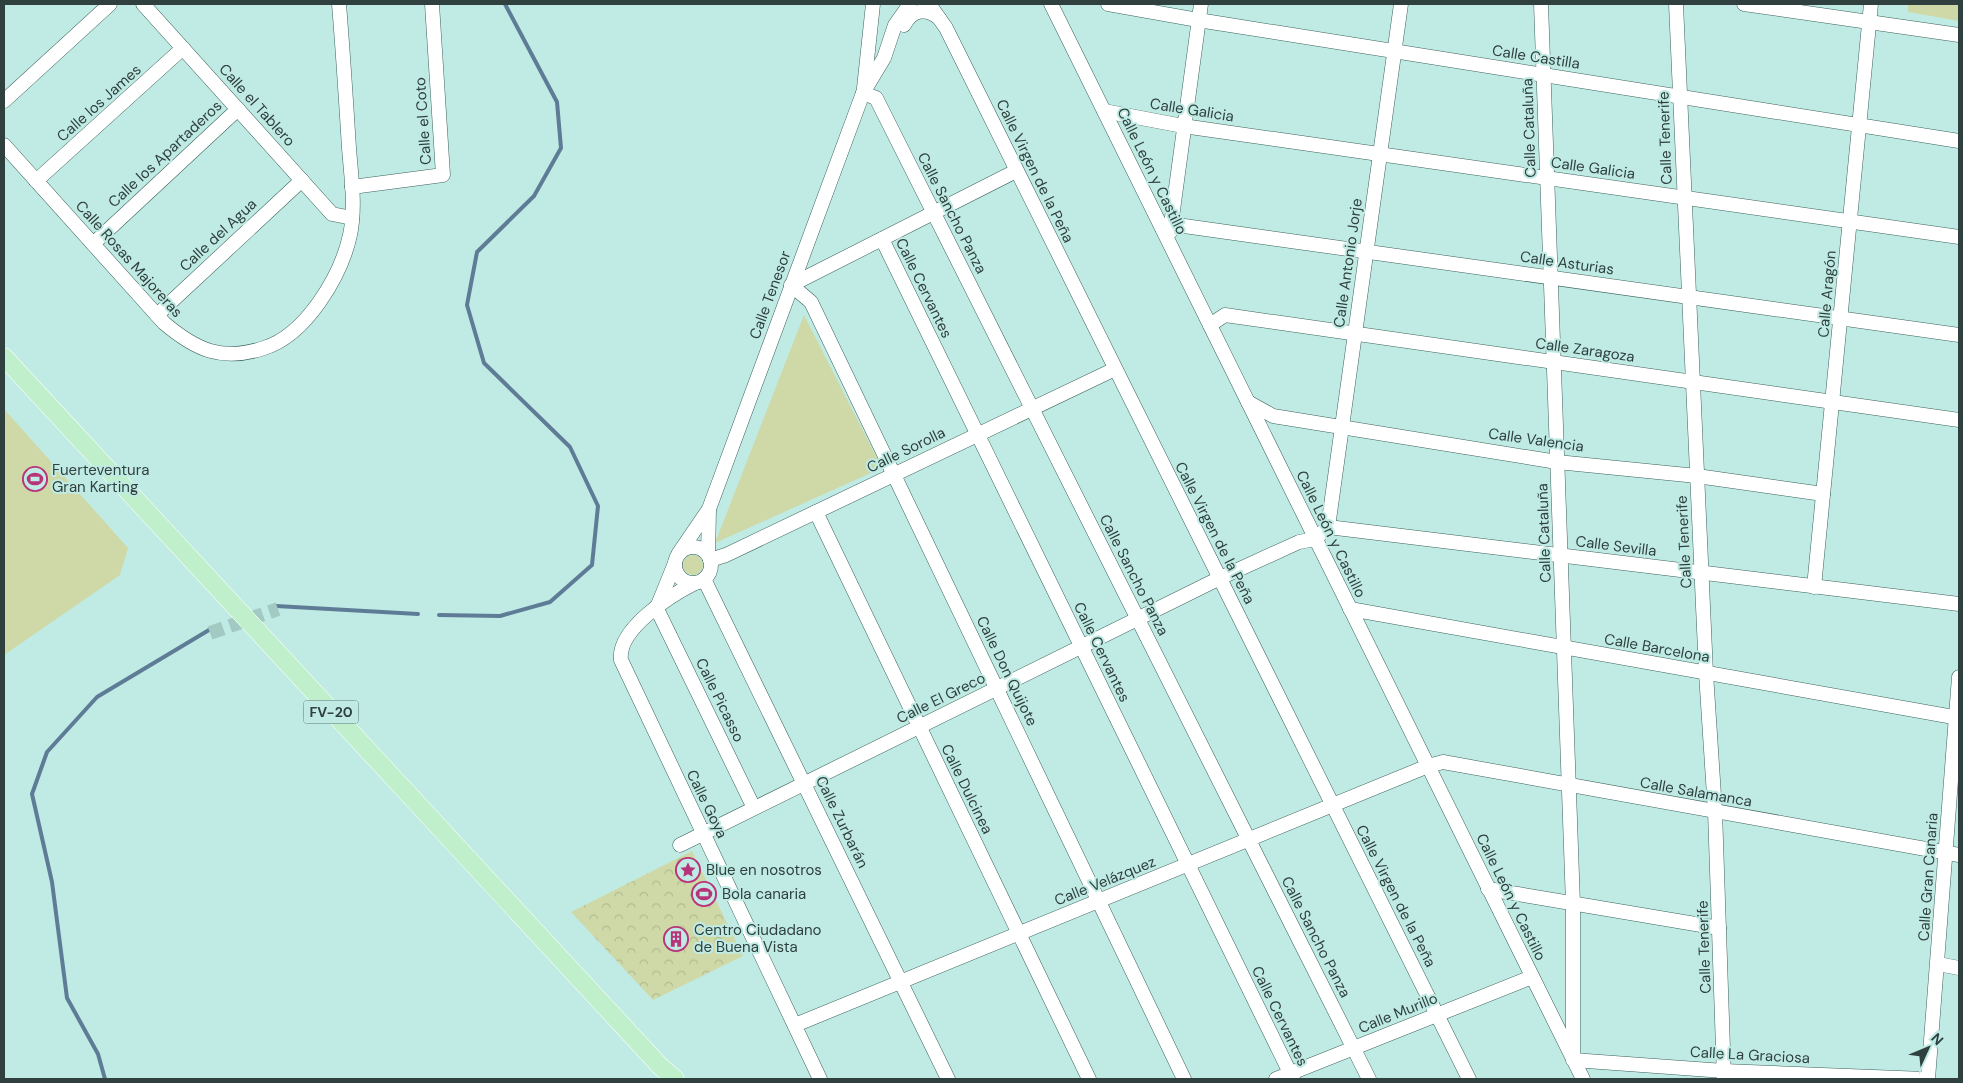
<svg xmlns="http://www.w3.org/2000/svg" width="1963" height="1083" font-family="'DM Sans',sans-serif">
	<defs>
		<pattern id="park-crowns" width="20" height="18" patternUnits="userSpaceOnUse" patternTransform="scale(1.25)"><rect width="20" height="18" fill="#cfd9a7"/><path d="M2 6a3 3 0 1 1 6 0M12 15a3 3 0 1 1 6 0" fill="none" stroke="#b2bb91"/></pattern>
	</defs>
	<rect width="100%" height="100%" fill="#c0ebe4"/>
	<g fill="#cfd9a7">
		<path d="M 1908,4 L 1959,4 L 1959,21 L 1908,12 Z"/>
		<path d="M 804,315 L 882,468 L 715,543 Z"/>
		<path d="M 4,409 L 128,548 L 120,575 L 4,655 Z"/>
		<circle cx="693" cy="565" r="10"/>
	</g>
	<path fill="url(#park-crowns)" d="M 692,851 L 743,956 L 653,1000 L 571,912 Z"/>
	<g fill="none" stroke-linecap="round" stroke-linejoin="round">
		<g stroke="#5f7c97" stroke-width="4">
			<path d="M 276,606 L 418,614"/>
			<path d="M 439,615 L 500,616 L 550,602 L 592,565 L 598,506 L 570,447 L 484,363 L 467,305 L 477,252 L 534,196 L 561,148 L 557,102 L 505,4"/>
			<path d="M 105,1079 L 98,1054 L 67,998 L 52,882 L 32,794 L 47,752 L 97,697 L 209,630"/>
		</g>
		<path stroke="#a3c9c3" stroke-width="14" stroke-dasharray="14 7" stroke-linecap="butt" d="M 210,633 L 278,609"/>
		<defs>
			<g id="minor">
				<path d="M 143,4 L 332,214 L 352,218"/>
				<path d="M 929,4 L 946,28 L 1469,1079"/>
				<path d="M 1051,4 L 1583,1079"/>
				<path d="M 1108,4 L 1198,20 L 1959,141"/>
				<path d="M 1541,4 L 1573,904 L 1573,1060 L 1724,1071 L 1925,1079"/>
				<path d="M 1676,4 L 1706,673 L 1715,811 L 1724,1079"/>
				<path d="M 1744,4 L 1959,35"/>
				<path d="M 904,25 C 912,10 926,7 939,18"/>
				<path d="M 864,88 L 873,4"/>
				<path d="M 863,93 L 876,98 L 1369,1079"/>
				<path d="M 4,101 L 110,4"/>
				<path d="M 1104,111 L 1183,126 L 1959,237"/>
				<path d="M 4,145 L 164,323 C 196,350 222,362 264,348 C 306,335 341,276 350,235 C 356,207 351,175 349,148 C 346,100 343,52 339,4"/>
				<path d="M 1016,171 L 791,285 L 811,302 L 1184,1079"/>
				<path d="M 36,181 L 183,48"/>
				<path d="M 352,187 L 443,175 L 432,4"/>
				<path d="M 1170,224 L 1959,335"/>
				<path d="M 1170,232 L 1201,4"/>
				<path d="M 882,239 L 1293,1079"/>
				<path d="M 93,244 L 238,109"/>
				<path d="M 157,315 L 302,180"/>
				<path d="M 1210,325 L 1225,315 L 1959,420"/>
				<path d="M 1248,402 L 1273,416 L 1557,462 L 1697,476 L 1823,494"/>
				<path d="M 816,512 L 1089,1079"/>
				<path d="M 1328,527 L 1959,604"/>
				<path d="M 1328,527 L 1401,4"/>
				<circle cx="693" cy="565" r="18"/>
				<path d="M 679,553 L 709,509 L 863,93 L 884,58 L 895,25 L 910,4"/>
				<path d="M 708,555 L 709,510"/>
				<path d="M 710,560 L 726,555 L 1115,369"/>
				<path d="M 704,579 L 948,1079"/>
				<path d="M 695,583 C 671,595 617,629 621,660 L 820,1079"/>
				<path d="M 1814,587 L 1871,4"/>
				<path d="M 658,605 L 675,563"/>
				<path d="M 656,607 L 754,808"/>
				<path d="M 1350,609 L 1959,718"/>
				<path d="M 680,845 L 1220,578 L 1299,542 L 1315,539 L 1328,527"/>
				<path d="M 1488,889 L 1719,928"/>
				<path d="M 1938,964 L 1959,968"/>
				<path d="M 795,1025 L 1428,766 L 1443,762 L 1959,855"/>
				<path d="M 1276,1079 L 1532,977"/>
				<path d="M 1928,1079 L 1959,677"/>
			</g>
			<path id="major" d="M 4,357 L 660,1066 L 675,1079"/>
		</defs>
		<use href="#minor" stroke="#3b625c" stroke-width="15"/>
		<use href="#major" stroke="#fff" stroke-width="19"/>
		<use href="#minor" stroke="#fff" stroke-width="14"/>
		<use href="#major" stroke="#bfefcb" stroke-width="18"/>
	</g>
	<defs>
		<symbol id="stadium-ring" viewBox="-11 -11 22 22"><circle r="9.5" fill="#c0ebe4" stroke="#b8347a" stroke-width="1.5"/><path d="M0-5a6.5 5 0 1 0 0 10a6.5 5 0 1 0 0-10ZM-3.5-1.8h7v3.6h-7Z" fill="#b8347a"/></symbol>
		<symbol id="sight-ring" viewBox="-11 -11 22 22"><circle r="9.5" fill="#c0ebe4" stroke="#b8347a" stroke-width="1.5"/><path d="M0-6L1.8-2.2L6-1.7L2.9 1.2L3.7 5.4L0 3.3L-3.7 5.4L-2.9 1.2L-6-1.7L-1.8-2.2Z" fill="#b8347a"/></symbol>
		<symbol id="building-ring" viewBox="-11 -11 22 22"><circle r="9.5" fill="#c0ebe4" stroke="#b8347a" stroke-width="1.5"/><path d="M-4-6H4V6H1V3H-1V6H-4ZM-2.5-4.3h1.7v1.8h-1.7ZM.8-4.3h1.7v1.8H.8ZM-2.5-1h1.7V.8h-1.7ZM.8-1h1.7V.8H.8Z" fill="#b8347a"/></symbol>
	</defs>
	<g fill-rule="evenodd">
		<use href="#stadium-ring" x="21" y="465" width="28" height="28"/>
		<use href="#sight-ring" x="674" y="856" width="28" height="28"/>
		<use href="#stadium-ring" x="690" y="880" width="28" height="28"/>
		<use href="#building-ring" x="662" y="925" width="28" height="28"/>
	</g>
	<g text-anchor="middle" stroke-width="4" stroke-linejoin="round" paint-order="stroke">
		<rect fill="#c0ebe4" stroke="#5a7370" stroke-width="1" x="303.5" y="700.5" width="55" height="23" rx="4"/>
		<g font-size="14" font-weight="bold" fill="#2f403e">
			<text x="331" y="717">FV-20</text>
		</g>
		<g font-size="15" fill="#2f403e" stroke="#c0ebe4">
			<text transform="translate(1536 57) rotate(9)" y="5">Calle Castilla</text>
			<text transform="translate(99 103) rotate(-42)" y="5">Calle los James</text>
			<text transform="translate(257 105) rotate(48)" y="5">Calle el Tablero</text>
			<text transform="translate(1192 110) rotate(9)" y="5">Calle Galicia</text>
			<text transform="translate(423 121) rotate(-94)" y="5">Calle el Coto</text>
			<text transform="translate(1529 128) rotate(-92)" y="5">Calle Cataluña</text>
			<text transform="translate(1665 138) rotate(-92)" y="5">Calle Tenerife</text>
			<text transform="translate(165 154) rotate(-43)" y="5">Calle los Apartaderos</text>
			<text transform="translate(1593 168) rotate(8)" y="5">Calle Galicia</text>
			<text transform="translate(1035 171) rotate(64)" y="5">Calle Virgen de la Peña</text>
			<text transform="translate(1152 171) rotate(64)" y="5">Calle León y Castillo</text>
			<text transform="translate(952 213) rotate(63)" y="5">Calle Sancho Panza</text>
			<text transform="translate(218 235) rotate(-43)" y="5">Calle del Agua</text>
			<text transform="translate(129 259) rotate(48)" y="5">Calle Rosas Majoreras</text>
			<text transform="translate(1348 263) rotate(-82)" y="5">Calle Antonio Jorje</text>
			<text transform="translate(1567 263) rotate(8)" y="5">Calle Asturias</text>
			<text transform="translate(924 288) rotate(64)" y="5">Calle Cervantes</text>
			<text transform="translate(1827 294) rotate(-85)" y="5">Calle Aragón</text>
			<text transform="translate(770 295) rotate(-70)" y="5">Calle Tenesor</text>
			<text transform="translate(1585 350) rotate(8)" y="5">Calle Zaragoza</text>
			<text transform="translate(1536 440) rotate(8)" y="5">Calle Valencia</text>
			<text transform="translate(906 450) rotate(-26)" y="5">Calle Sorolla</text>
			<text transform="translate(1215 533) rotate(63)" y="5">Calle Virgen de la Peña</text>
			<text transform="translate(1544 533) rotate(-92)" y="5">Calle Cataluña</text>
			<text transform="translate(1331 534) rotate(64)" y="5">Calle León y Castillo</text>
			<text transform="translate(1684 542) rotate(-93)" y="5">Calle Tenerife</text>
			<text transform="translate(1616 546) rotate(7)" y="5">Calle Sevilla</text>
			<text transform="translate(1134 575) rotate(63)" y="5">Calle Sancho Panza</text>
			<text transform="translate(1657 648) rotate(10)" y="5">Calle Barcelona</text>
			<text transform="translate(1102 652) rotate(64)" y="5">Calle Cervantes</text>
			<text transform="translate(1007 671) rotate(64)" y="5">Calle Don Quijote</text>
			<text transform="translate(941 698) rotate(-26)" y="5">Calle El Greco</text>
			<text transform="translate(720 700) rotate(64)" y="5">Calle Picasso</text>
			<text transform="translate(967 789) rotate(64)" y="5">Calle Dulcinea</text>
			<text transform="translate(1696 792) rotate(10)" y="5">Calle Salamanca</text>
			<text transform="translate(707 804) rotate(64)" y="5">Calle Goya</text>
			<text transform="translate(842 822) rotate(64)" y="5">Calle Zurbarán</text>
			<text transform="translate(1928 877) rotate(-86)" y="5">Calle Gran Canaria</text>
			<text transform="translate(1105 881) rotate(-22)" y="5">Calle Velázquez</text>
			<text transform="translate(1396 896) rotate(63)" y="5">Calle Virgen de la Peña</text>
			<text transform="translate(1511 897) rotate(64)" y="5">Calle León y Castillo</text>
			<text transform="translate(1316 937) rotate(63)" y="5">Calle Sancho Panza</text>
			<text transform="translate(1704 947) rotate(-92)" y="5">Calle Tenerife</text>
			<text transform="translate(1398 1013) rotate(-22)" y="5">Calle Murillo</text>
			<text transform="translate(1280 1016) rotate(64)" y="5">Calle Cervantes</text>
			<text transform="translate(1750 1055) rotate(3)" y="5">Calle La Graciosa</text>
		</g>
		<g font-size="15" fill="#2f403e" stroke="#c0ebe4" text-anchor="start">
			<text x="52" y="475">Fuerteventura<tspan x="52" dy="17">Gran Karting</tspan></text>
			<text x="706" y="875">Blue en nosotros</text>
			<text x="722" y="899">Bola canaria</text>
			<text x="694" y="935">Centro Ciudadano<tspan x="694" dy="17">de Buena Vista</tspan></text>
		</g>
	</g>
	<rect width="1963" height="1083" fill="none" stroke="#2f403e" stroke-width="10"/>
	<g transform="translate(1928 1048) rotate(46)" stroke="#c0ebe4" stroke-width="4" paint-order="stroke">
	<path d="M0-4L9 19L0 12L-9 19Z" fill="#2f403e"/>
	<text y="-8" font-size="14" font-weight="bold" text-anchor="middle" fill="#2f403e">N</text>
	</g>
</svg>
